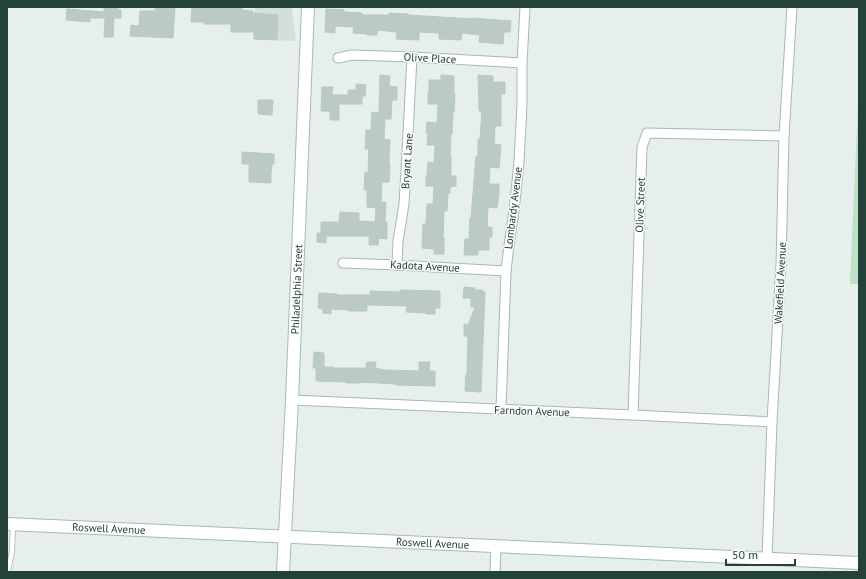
<svg xmlns="http://www.w3.org/2000/svg" width="866" height="579" font-family="'PT Sans',sans-serif">
	<rect width="100%" height="100%" fill="#e6efeb"/>
	<path fill="#d4dfda" d="M 255,7 L 291,7 L 292,8 L 296,41 L 254,39 Z"/>
	<path fill="#bfe0c8" d="M 859,84 L 859,284 L 850,284 Z"/>
	<g fill="#bbcac4" stroke="#b8c9c2">
		<path d="M 104,7 L 118,7 L 118,10 L 121,10 L 121,18 L 114,18 L 113,37 L 104,37 L 105,18 L 90,18 L 90,22 L 66,20 L 67,9 L 104,12 Z"/>
		<path d="M 156,7 L 175,7 L 173,38 L 130,36 L 131,25 L 139,26 L 140,11 L 155,11 Z"/>
		<path d="M 192,7 L 242,7 L 242,10 L 253,11 L 253,13 L 278,15 L 277,40 L 254,39 L 254,32 L 231,32 L 231,24 L 204,24 L 204,22 L 191,22 Z"/>
		<path d="M 326,9 L 344,10 L 344,12 L 362,13 L 362,15 L 389,15 L 389,13 L 408,14 L 408,15 L 473,19 L 473,18 L 511,21 L 510,32 L 504,32 L 503,44 L 479,42 L 480,35 L 462,33 L 461,40 L 439,39 L 439,33 L 419,32 L 419,40 L 396,39 L 397,32 L 377,30 L 377,35 L 367,35 L 367,34 L 353,33 L 354,27 L 335,26 L 335,33 L 325,32 Z"/>
		<path d="M 380,75 L 390,76 L 389,86 L 397,87 L 397,100 L 392,100 L 391,119 L 385,119 L 384,139 L 390,140 L 389,160 L 390,170 L 389,182 L 382,182 L 381,202 L 386,202 L 385,222 L 387,222 L 387,239 L 379,238 L 378,245 L 369,245 L 369,236 L 326,236 L 326,243 L 317,242 L 317,233 L 321,233 L 321,222 L 339,222 L 340,212 L 359,213 L 359,221 L 375,222 L 376,208 L 367,207 L 367,190 L 364,190 L 365,172 L 368,173 L 369,149 L 365,149 L 366,130 L 371,130 L 372,112 L 379,113 Z"/>
		<path d="M 441,75 L 454,76 L 454,94 L 455,94 L 454,112 L 453,112 L 452,134 L 451,134 L 450,155 L 451,155 L 451,176 L 456,176 L 456,186 L 450,187 L 450,193 L 448,193 L 447,211 L 444,211 L 443,238 L 444,238 L 444,254 L 434,254 L 434,249 L 422,248 L 423,224 L 426,224 L 427,204 L 433,204 L 434,186 L 426,186 L 426,176 L 427,176 L 428,162 L 434,163 L 435,145 L 427,145 L 428,133 L 426,133 L 427,122 L 437,123 L 438,104 L 428,104 L 428,92 L 429,93 L 429,80 L 441,80 Z"/>
		<path d="M 478,75 L 493,76 L 493,82 L 505,82 L 505,94 L 501,94 L 501,126 L 495,126 L 494,144 L 501,145 L 499,168 L 490,167 L 489,184 L 499,184 L 499,194 L 497,208 L 488,207 L 487,227 L 492,227 L 492,237 L 489,237 L 489,250 L 478,250 L 478,255 L 464,255 L 465,239 L 469,239 L 470,218 L 471,218 L 476,156 L 478,156 L 478,139 L 480,139 L 482,111 L 479,111 Z"/>
		<path d="M 356,84 L 366,85 L 365,96 L 362,96 L 362,104 L 339,104 L 339,120 L 330,120 L 330,111 L 321,111 L 322,87 L 333,87 L 332,95 L 348,95 L 348,90 L 356,90 Z"/>
		<path d="M 258,100 L 273,100 L 272,115 L 258,114 Z"/>
		<path d="M 242,152 L 274,154 L 274,164 L 272,164 L 271,172 L 271,183 L 249,182 L 249,164 L 242,164 Z"/>
		<path d="M 464,287 L 475,288 L 474,290 L 483,290 L 483,292 L 485,292 L 481,392 L 465,391 L 466,375 L 467,375 L 468,336 L 464,336 L 464,324 L 468,325 L 475,307 L 471,307 L 471,298 L 463,298 Z"/>
		<path d="M 400,290 L 440,291 L 440,308 L 435,308 L 435,314 L 426,314 L 426,313 L 406,312 L 407,306 L 367,305 L 367,311 L 349,311 L 349,310 L 331,309 L 331,314 L 323,313 L 323,309 L 318,308 L 319,293 L 337,294 L 337,295 L 370,295 L 370,291 L 400,292 Z"/>
		<path d="M 314,352 L 324,353 L 324,367 L 333,367 L 333,368 L 366,368 L 367,362 L 376,362 L 375,368 L 384,370 L 419,371 L 419,362 L 430,362 L 429,371 L 435,371 L 435,386 L 396,385 L 396,384 L 360,382 L 360,383 L 346,383 L 346,382 L 316,381 L 316,368 L 313,368 Z"/>
	</g>
	<g fill="none" stroke-linecap="round" stroke-linejoin="round">
		<defs>
			<path id="lane" d="M 8,572 L 12,551 L 13,526"/>
			<g id="street">
				<path d="M 338,58 L 352,55 L 412,57 L 522,63"/>
				<path d="M 343,263 L 397,265 L 506,271"/>
				<path d="M 397,265 L 398,241 L 404,204 L 406,171 L 412,57"/>
				<path d="M 292,400 L 633,415 L 772,422"/>
				<path d="M 501,409 L 506,271 L 509,245 L 514,211 L 519,162 L 522,104 L 522,63 L 525,7"/>
				<path d="M 633,415 L 642,147 L 647,133 L 784,136"/>
				<path d="M 767,559 L 772,422 L 781,265 L 784,136 L 792,7"/>
				<path d="M 495,572 L 496,547"/>
			</g>
			<g id="secondary">
				<path id="s1" d="M 7,524 C 291,536 575,550 859,563"/>
				<path id="s2" d="M 283,572 L 292,400 L 308,7"/>
			</g>
		</defs>
		<use href="#lane" stroke="#a8b8b2" stroke-width="6"/>
		<use href="#street" stroke="#a8b8b2" stroke-width="11"/>
		<use href="#secondary" stroke="#a4bbb3" stroke-width="14"/>
		<use href="#lane" stroke="#fff" stroke-width="4.5"/>
		<use href="#street" stroke="#fff" stroke-width="9"/>
		<use href="#secondary" stroke="#fff" stroke-width="12"/>
	</g>
	<g text-anchor="middle" stroke-width="3" stroke-linejoin="round" paint-order="stroke">
		<g font-size="11" fill="#24423a" stroke="#f7fbf9">
			<text transform="translate(430 58) rotate(3)" y="4">Olive Place</text>
			<text transform="translate(407 161) rotate(-86)" y="4">Bryant Lane</text>
			<text transform="translate(640 205) rotate(-88)" y="4">Olive Street</text>
			<text transform="translate(513 208) rotate(-83)" y="4">Lombardy Avenue</text>
			<text transform="translate(425 266) rotate(3)" y="4">Kadota Avenue</text>
			<text transform="translate(780 283) rotate(-87)" y="4">Wakefield Avenue</text>
			<text dy="4" stroke="none"><textPath href="#s2" startOffset="283">Philadelphia Street</textPath></text>
			<text transform="translate(532 411) rotate(2)" y="4">Farndon Avenue</text>
			<text dy="4" stroke="none"><textPath href="#s1" startOffset="102">Roswell Avenue</textPath></text>
			<text dy="4" stroke="none"><textPath href="#s1" startOffset="426">Roswell Avenue</textPath></text>
		</g>
	</g>
	<rect width="866" height="579" fill="none" stroke="#24423a" stroke-width="16"/>
	<path d="M726 559v6h69v-6" fill="none" stroke="#24423a" stroke-width="2"/>
	<text x="732" y="559" font-size="12" fill="#24423a" stroke="#f7fbf9" stroke-width="3" paint-order="stroke">50 m</text>
</svg>
